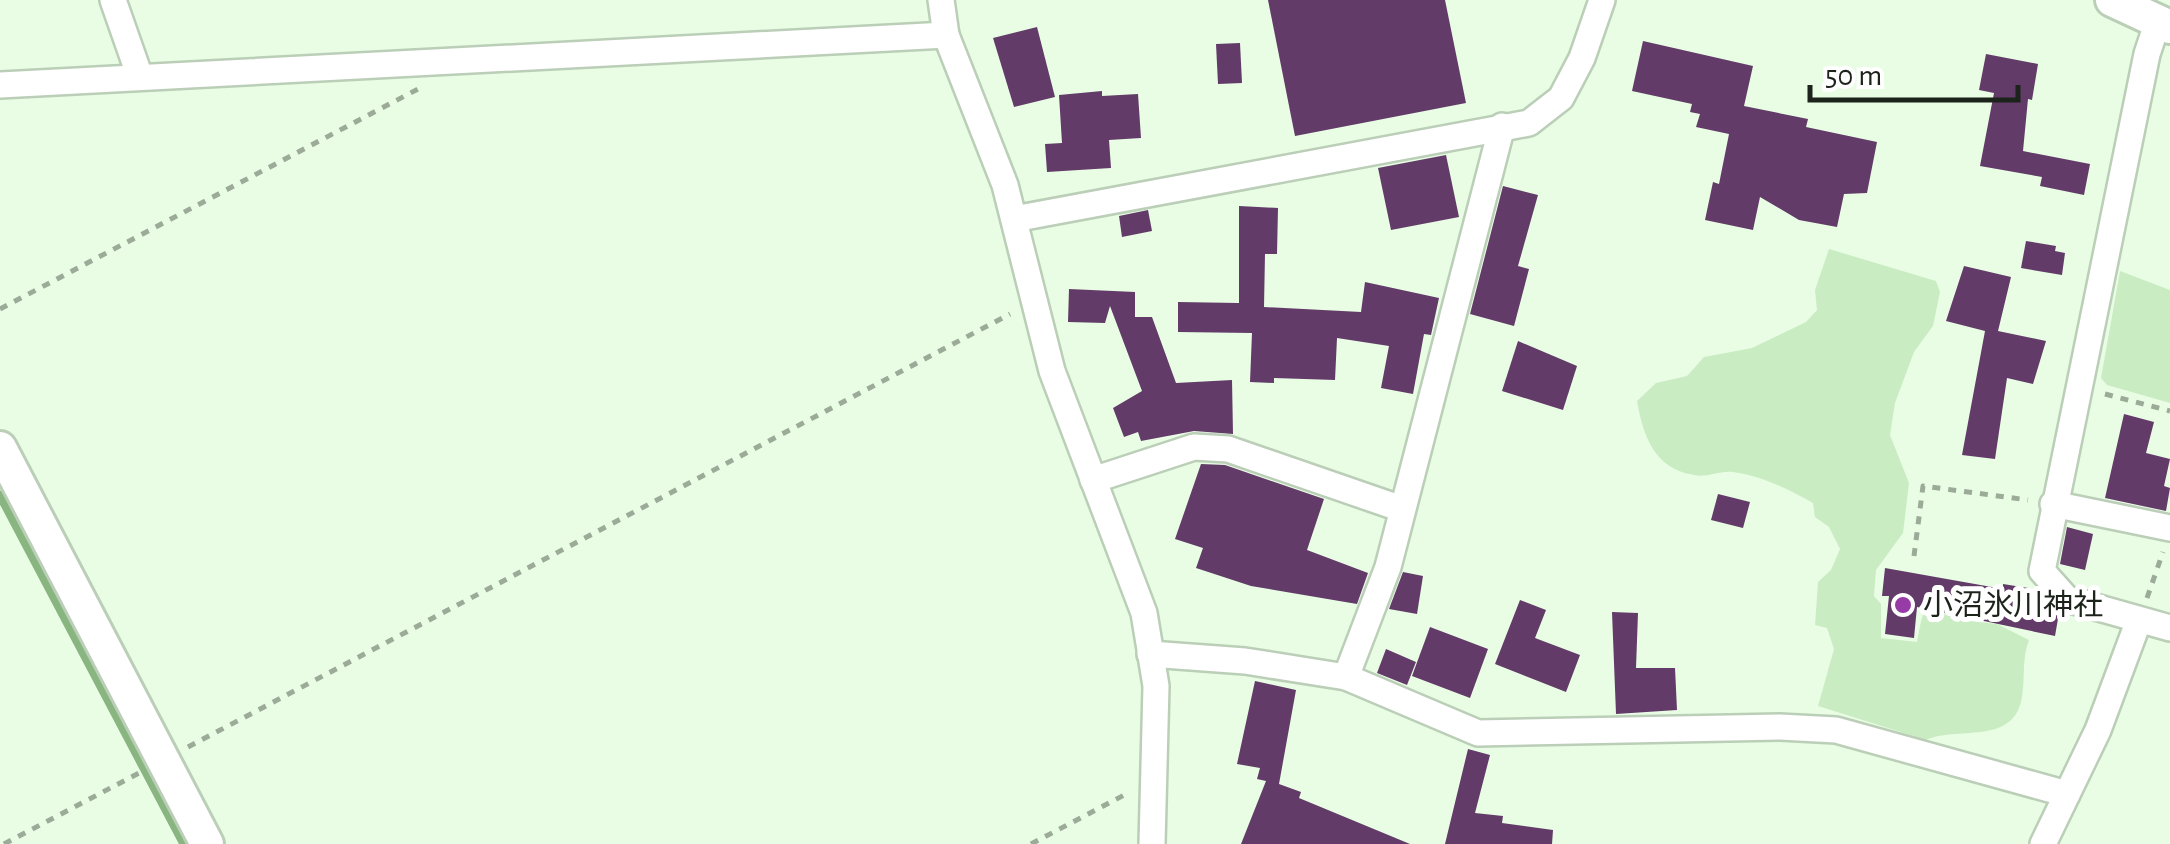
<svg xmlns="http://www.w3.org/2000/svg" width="2170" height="844" font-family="'Alegreya Sans','Noto Sans JP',sans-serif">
	<rect width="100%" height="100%" fill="#e9fde5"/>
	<g fill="#caecc3">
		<path d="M 1829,249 L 1936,281 L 1940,292 L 1933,326 L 1914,352 L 1895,403 L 1890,435 L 1909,483 L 1903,533 L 1876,570 L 1874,596 L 1881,604 L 1881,638 L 1917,642 C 1922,620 1920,602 1946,600 L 1951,619 L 1997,624 L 2029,640 C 2021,661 2026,680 2021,702 C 2010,745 1957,726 1926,740 L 1818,706 L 1834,649 L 1827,628 L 1815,625 L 1818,582 L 1831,570 L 1840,549 L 1829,527 L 1815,517 L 1813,503 C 1788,489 1762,476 1733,472 C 1720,470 1707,478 1694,475 C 1654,469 1643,435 1637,401 L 1656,383 L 1687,376 L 1704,357 L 1752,348 L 1806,322 L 1817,310 L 1815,290 Z"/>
		<path d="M 2120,271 L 2170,290 L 2170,403 L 2107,385 L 2101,378 Z"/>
	</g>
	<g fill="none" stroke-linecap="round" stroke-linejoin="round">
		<path stroke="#89b581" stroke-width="9" d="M 0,495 L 184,844"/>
	</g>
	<g fill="#623b68">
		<path d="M 1268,0 L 1445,0 L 1466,103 L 1295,136 Z"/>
		<path d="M 1037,27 L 1055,97 L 1014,107 L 993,38 Z"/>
		<path d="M 1643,41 L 1753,66 L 1744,106 L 1808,119 L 1806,127 L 1877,142 L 1867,193 L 1844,194 L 1837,227 L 1799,220 L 1760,197 L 1753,230 L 1705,220 L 1713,182 L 1719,184 L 1729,134 L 1696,127 L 1700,114 L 1690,112 L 1692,104 L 1632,91 Z"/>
		<path d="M 1240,43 L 1242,83 L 1218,84 L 1216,44 Z"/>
		<path d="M 1986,54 L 2038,64 L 2032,100 L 2028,99 L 2023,151 L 2090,164 L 2084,195 L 2040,186 L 2042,177 L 1980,166 L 1994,93 L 1979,90 Z"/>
		<path d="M 1102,91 L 1102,96 L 1138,94 L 1141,138 L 1109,140 L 1111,168 L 1047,172 L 1045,144 L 1062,143 L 1059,95 Z"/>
		<path d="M 1446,155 L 1459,217 L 1391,230 L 1378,168 Z"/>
		<path d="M 1503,186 L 1538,195 L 1518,266 L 1529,269 L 1514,326 L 1470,314 Z"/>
		<path d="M 1239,206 L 1278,208 L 1277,254 L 1265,254 L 1264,307 L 1361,312 L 1365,282 L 1439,298 L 1431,335 L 1424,334 L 1413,394 L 1381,388 L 1389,346 L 1337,338 L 1335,380 L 1274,378 L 1274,383 L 1250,382 L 1252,333 L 1178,332 L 1178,302 L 1239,303 Z"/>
		<path d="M 1148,210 L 1152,231 L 1122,237 L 1119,216 Z"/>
		<path d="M 2026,241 L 2056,246 L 2055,251 L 2065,253 L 2062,275 L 2021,268 Z"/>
		<path d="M 1964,266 L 2011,277 L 1998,331 L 2046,341 L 2033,384 L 2007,378 L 1995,459 L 1962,455 L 1985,331 L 1946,321 Z"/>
		<path d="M 1069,289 L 1135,292 L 1135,317 L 1152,317 L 1176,383 L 1232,380 L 1233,434 L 1194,431 L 1141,441 L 1138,432 L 1124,437 L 1113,408 L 1142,391 L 1110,306 L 1105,323 L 1068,322 Z"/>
		<path d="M 1518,341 L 1577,366 L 1563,410 L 1502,391 Z"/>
		<path d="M 2124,414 L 2154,422 L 2146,453 L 2170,459 L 2164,486 L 2170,488 L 2166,511 L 2105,498 Z"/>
		<path d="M 1201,464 L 1225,465 L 1324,499 L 1307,550 L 1368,573 L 1357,604 L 1251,586 L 1196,568 L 1203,548 L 1175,539 Z"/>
		<path d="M 1718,494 L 1750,502 L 1743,528 L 1711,520 Z"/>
		<path d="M 2067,527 L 2093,534 L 2085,570 L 2060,564 Z"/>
		<path d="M 1885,568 L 2003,589 L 2003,584 L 2028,588 L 2025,604 L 2059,613 L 2055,636 L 1917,607 L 1914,638 L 1885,634 L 1889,596 L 1882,596 Z"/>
		<path d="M 1403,572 L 1423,576 L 1417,614 L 1389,609 Z"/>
		<path d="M 1520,600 L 1546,610 L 1535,638 L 1580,655 L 1566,692 L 1495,664 Z"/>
		<path d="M 1612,612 L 1638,613 L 1636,668 L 1675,668 L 1677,710 L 1616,714 Z"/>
		<path d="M 1430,627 L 1488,649 L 1470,698 L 1412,676 Z"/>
		<path d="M 1386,649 L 1416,662 L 1407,685 L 1377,673 Z"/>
		<path d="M 1255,681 L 1296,690 L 1279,784 L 1301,792 L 1299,798 L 1410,844 L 1241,844 L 1266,781 L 1257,779 L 1260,768 L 1237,764 Z"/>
		<path d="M 1468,749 L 1490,755 L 1475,813 L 1503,816 L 1502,823 L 1553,830 L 1552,844 L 1445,844 Z"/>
	</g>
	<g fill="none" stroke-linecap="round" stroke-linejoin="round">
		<defs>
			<g id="minor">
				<path d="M 113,0 L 140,77"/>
				<path d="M 941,0 L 946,35 L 1005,185 L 1052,371 L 1144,613 L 1156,686 L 1152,844"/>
				<path d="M 2158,21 L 2147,54 L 2042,571 L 2067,599 L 2170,628"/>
				<path d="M 0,85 L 946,35"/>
				<path d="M 1014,219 L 1529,123 L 1561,98 L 1582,58 L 1602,0"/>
				<path d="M 1093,480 L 1194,447 L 1228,449 L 1402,509"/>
				<path d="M 2053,504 L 2170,528"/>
				<path d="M 1150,654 L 1245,661 L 1346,677 L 1478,733 L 1780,727 L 1836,730 L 2067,794"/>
				<path d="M 1346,677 L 1388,567 L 1502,126"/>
				<path d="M 2043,844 L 2098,730 L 2139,620"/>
			</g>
			<g id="tertiary">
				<path d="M 2112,0 L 2170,27"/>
				<path d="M 0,448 L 207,844"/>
			</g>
		</defs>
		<use href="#minor" stroke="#bbceb7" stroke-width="30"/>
		<use href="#tertiary" stroke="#bbceb7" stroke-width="38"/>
		<g stroke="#9bab98" stroke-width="5" stroke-dasharray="8 8" stroke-linecap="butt">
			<path d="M 0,309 L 418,89"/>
			<path d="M 2105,394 L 2170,411"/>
			<path d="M 1914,556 L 1923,486 L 2028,500"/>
			<path d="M 2147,598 L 2163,552"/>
			<path d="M 188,747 L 1010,314"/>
			<path d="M 4,844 L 139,773"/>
			<path d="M 1031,844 L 1130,792"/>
		</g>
		<use href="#minor" stroke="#fff" stroke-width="25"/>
		<use href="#tertiary" stroke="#fff" stroke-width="32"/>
	</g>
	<circle fill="#973ca6" stroke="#fff" stroke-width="4" cx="1903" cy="605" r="10"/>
	<g text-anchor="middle" stroke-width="10" stroke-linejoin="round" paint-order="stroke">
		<g font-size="30" fill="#1c231a" stroke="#fff" text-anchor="start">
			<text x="1923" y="615">小沼氷川神社</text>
		</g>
	</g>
	<path d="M1810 85v15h208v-15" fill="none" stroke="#1c231a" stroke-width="5"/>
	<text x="1825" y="85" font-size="30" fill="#1c231a" stroke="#ffffff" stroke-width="8" paint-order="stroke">50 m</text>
</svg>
